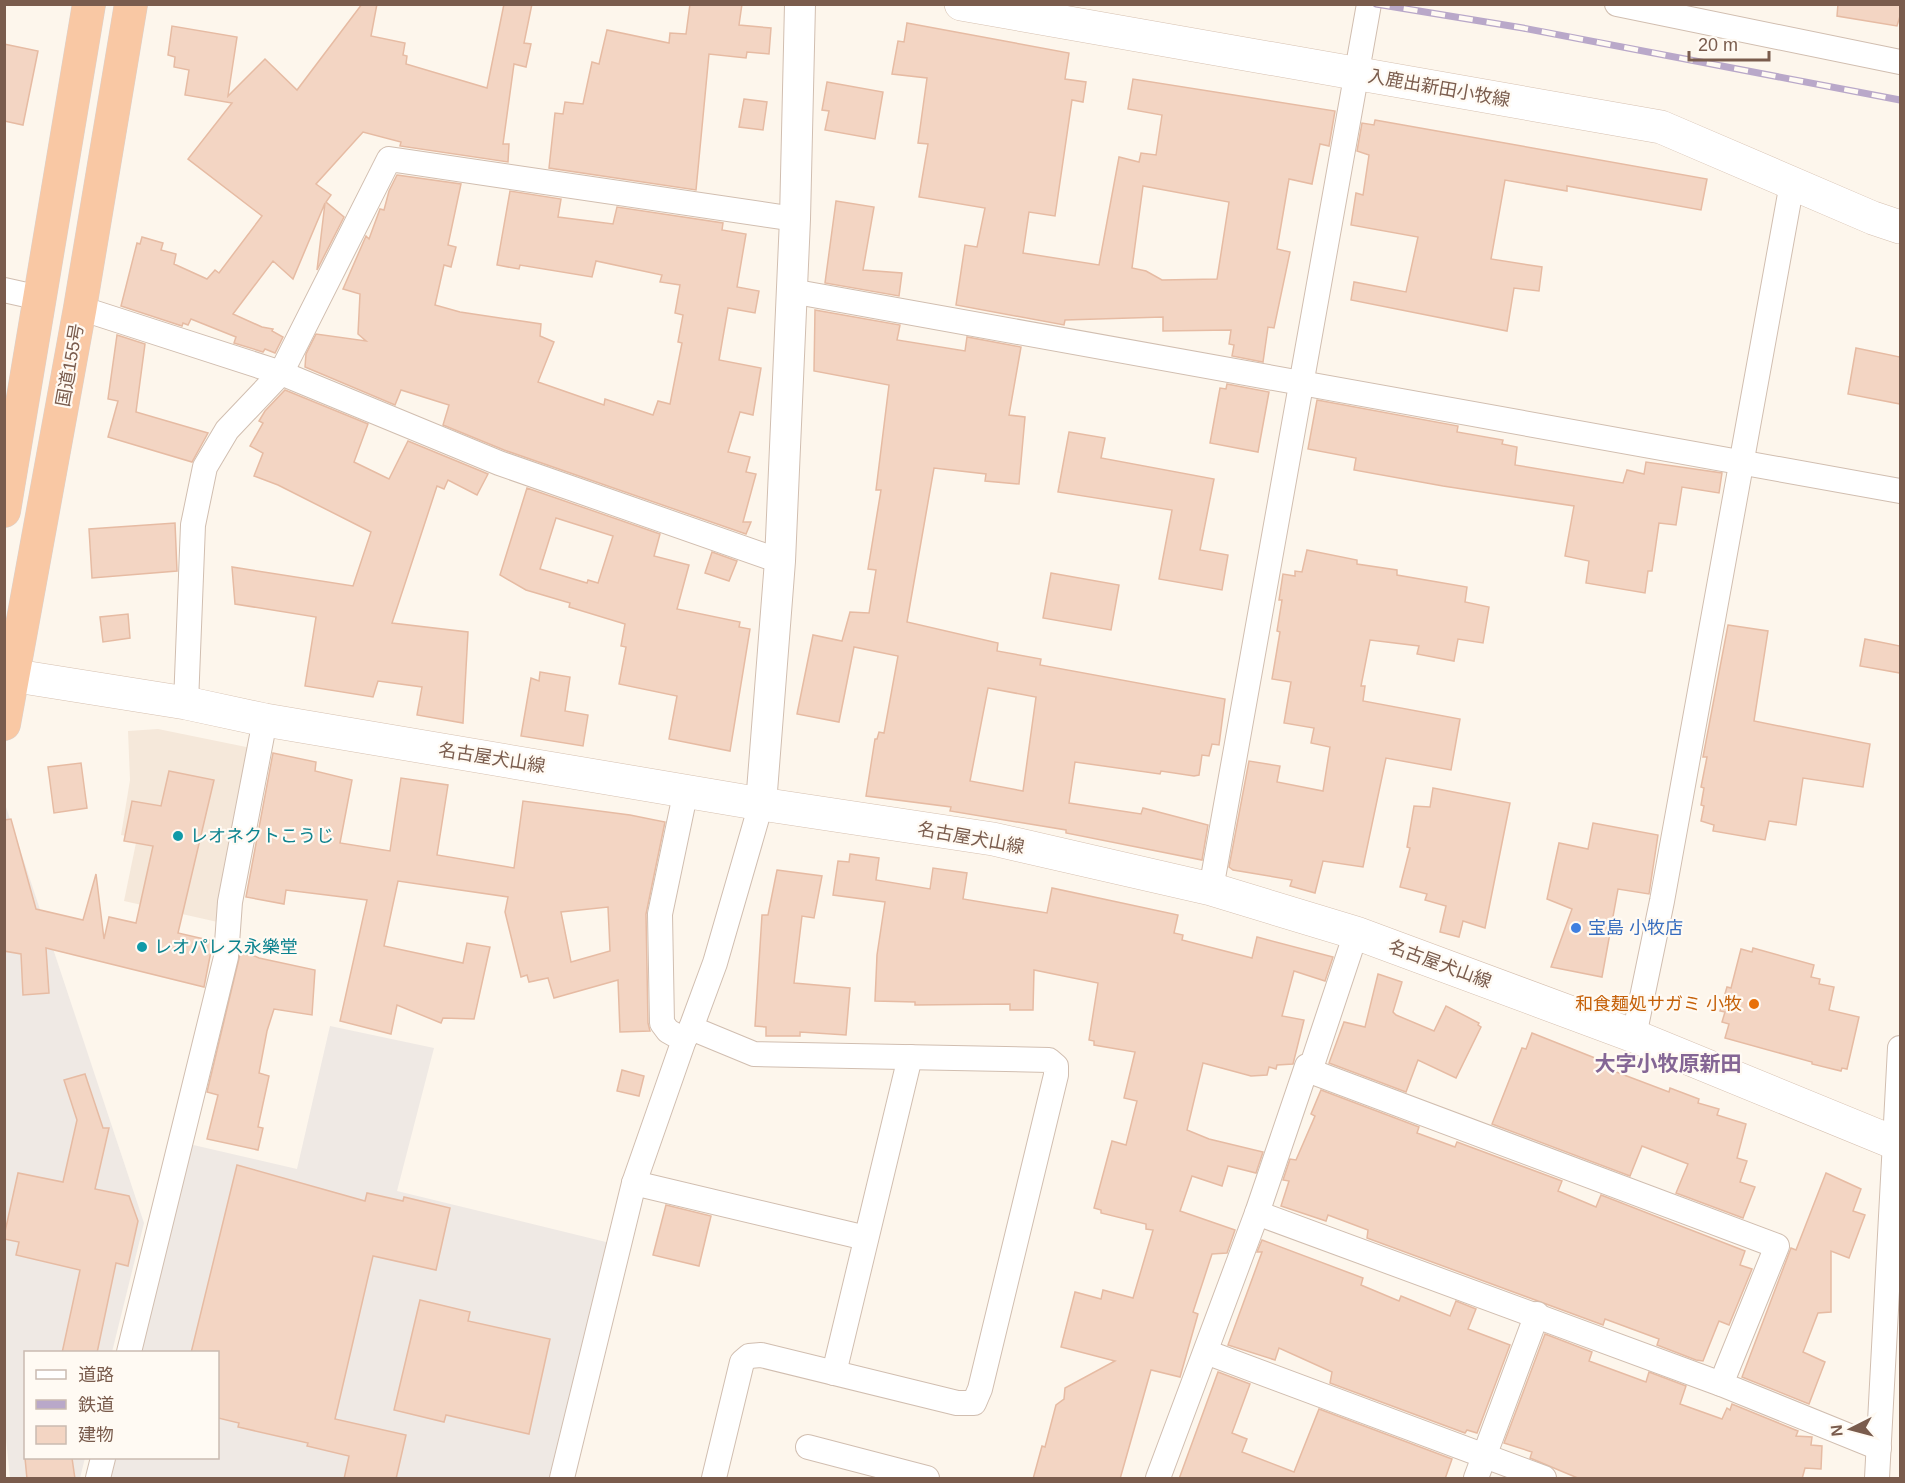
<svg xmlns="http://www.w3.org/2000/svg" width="1905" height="1483" font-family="Arial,'Noto Sans JP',sans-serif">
	<rect width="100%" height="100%" fill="#fdf6ec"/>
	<path fill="#f5e8da" d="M 158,729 L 256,749 L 222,923 L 124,901 L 137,838 L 121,835 L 130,780 L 128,731 Z"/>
	<g fill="#efe9e4">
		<path d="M 6,807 L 144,1223 L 112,1352 L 26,1352 L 26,1458 L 85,1458 L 80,1478 L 10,1478 L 4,1419 Z"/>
		<path d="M 330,1026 L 434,1048 L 397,1191 L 610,1243 L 553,1478 L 104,1478 L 109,1458 L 218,1458 L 218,1352 L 136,1352 L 189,1144 L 297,1169 Z"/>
	</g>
	<g fill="#f3d5c3" stroke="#e6bba3" stroke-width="1.5" fill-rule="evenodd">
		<path d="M 362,4 L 377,4 L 371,36 L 405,43 L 403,55 L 407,56 L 406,64 L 487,88 L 504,4 L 532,4 L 524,43 L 531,44 L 526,67 L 514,64 L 503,144 L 509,144 L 508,162 L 400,146 L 401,142 L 363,132 L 316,184 L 331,195 L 326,202 L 344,217 L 317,270 L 325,203 L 293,279 L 273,261 L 233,314 L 262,327 L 273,329 L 272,331 L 283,337 L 275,353 L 265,349 L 263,352 L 234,343 L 236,337 L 191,319 L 188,325 L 183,323 L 182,326 L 121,306 L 137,243 L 140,244 L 142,237 L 163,243 L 161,250 L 176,254 L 174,264 L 207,279 L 215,270 L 219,273 L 262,216 L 188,159 L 232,103 L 185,95 L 189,70 L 174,67 L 175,57 L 168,55 L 172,26 L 237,37 L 228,96 L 265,59 L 297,90 Z"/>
		<path d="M 690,4 L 742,4 L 739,25 L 771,28 L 769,54 L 747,52 L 746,58 L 709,54 L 696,190 L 549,168 L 555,113 L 563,114 L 565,102 L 583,104 L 592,62 L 599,64 L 607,30 L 669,43 L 670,33 L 686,34 Z"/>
		<path d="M 1838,4 L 1900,4 L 1900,16 L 1897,26 L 1837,16 Z"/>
		<path d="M 907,23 L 1069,53 L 1065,79 L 1086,82 L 1083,102 L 1072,100 L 1055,216 L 1029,212 L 1023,253 L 1099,265 L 1119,157 L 1139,162 L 1141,153 L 1156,155 L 1162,115 L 1128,109 L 1133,79 L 1335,111 L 1329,146 L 1320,144 L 1312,184 L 1289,179 L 1277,249 L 1290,252 L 1274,328 L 1268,327 L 1263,362 L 1232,356 L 1234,345 L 1229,344 L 1231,330 L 1163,331 L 1163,317 L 1065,320 L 1064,325 L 956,305 L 965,245 L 977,247 L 985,208 L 919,197 L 928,144 L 918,143 L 927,78 L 892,74 L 898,41 L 904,42 ZM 1143,186 L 1229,202 L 1217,279 L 1162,280 L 1146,271 L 1132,268 Z"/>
		<path d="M 4,44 L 38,51 L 23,125 L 4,121 Z"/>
		<path d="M 827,82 L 883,92 L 875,139 L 825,130 L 829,111 L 822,110 Z"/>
		<path d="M 744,99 L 767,102 L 763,130 L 739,127 Z"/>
		<path d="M 1375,120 L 1707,179 L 1701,210 L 1567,186 L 1567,191 L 1505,180 L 1491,259 L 1542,267 L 1539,291 L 1514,288 L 1507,331 L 1351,300 L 1354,282 L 1406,292 L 1418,237 L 1351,225 L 1356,193 L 1363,195 L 1369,155 L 1357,151 L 1362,123 L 1374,125 Z"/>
		<path d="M 397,175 L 461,184 L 448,245 L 456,247 L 451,267 L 444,265 L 435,305 L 460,312 L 541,324 L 540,336 L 554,342 L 538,382 L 604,405 L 605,399 L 653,415 L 658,401 L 670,404 L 682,343 L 678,342 L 683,315 L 675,313 L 680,285 L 660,282 L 662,275 L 596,261 L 592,277 L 520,265 L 519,269 L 497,265 L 510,191 L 561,199 L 558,217 L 613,224 L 617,207 L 723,223 L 722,230 L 746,234 L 737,287 L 759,291 L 755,313 L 728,308 L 719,360 L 761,368 L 753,415 L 740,412 L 728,452 L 750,457 L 746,472 L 756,474 L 743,522 L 751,522 L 746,534 L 504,450 L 443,425 L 449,405 L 401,390 L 395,405 L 305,367 L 306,354 L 316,334 L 366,341 L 358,334 L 360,294 L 343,289 L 366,236 L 369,239 L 380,209 L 384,210 L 389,191 Z"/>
		<path d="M 836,201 L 874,207 L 863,270 L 902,273 L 899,296 L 825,283 Z"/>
		<path d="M 815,310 L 900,325 L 897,340 L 965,351 L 967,337 L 1021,347 L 1009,415 L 1025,417 L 1019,484 L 985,481 L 986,474 L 934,468 L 907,622 L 998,643 L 997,651 L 1041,659 L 1040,665 L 1225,699 L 1219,745 L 1212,744 L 1209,756 L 1202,755 L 1199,775 L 1194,776 L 1161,771 L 1160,774 L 1075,762 L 1069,803 L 1141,814 L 1143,808 L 1208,825 L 1202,860 L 1066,833 L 1066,830 L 950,811 L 951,807 L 866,796 L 875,739 L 877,739 L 879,732 L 884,733 L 898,656 L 854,647 L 839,722 L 797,714 L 813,635 L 842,641 L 850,612 L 869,613 L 876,570 L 868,569 L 881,490 L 876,490 L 889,385 L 814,371 ZM 988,688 L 1036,697 L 1023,791 L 970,781 Z"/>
		<path d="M 117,335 L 145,344 L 136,412 L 208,433 L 192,462 L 108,437 L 118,401 L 108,399 Z"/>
		<path d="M 1856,348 L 1900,357 L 1900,404 L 1848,394 Z"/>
		<path d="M 1227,384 L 1269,392 L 1258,452 L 1210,443 L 1220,388 L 1226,389 Z"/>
		<path d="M 285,390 L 368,424 L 354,462 L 389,479 L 408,441 L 488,474 L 477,495 L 448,480 L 444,489 L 437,486 L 392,623 L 468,632 L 463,723 L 417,715 L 422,687 L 378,681 L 373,697 L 305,686 L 316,617 L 235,604 L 232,567 L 353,586 L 371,532 L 278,485 L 254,476 L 263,453 L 250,446 L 263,423 L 259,421 L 265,411 Z"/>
		<path d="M 1317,400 L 1458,426 L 1457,432 L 1503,440 L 1502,444 L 1517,447 L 1515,465 L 1623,483 L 1627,470 L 1644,474 L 1646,462 L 1722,473 L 1719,493 L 1682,487 L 1676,525 L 1659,523 L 1652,571 L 1648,571 L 1645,593 L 1586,583 L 1589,561 L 1565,556 L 1574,506 L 1443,486 L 1354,470 L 1356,458 L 1308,449 Z"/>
		<path d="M 1069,432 L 1105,438 L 1101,458 L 1214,479 L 1200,550 L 1228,555 L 1222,590 L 1159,579 L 1172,510 L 1058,492 Z"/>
		<path d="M 527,488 L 660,534 L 654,556 L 689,565 L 677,609 L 740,622 L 739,627 L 750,629 L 730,751 L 669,739 L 677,696 L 619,684 L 626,647 L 621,646 L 625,624 L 569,607 L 570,603 L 526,590 L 500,575 ZM 556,518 L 613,536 L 598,583 L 588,580 L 587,583 L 540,569 Z"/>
		<path d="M 175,523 L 177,571 L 92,578 L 89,529 Z"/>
		<path d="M 1307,550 L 1357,560 L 1357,564 L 1397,570 L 1397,575 L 1467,587 L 1465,602 L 1489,607 L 1483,643 L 1458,639 L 1454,661 L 1417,654 L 1419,646 L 1370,640 L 1361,686 L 1365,686 L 1363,701 L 1460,719 L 1451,770 L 1386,758 L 1363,867 L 1323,861 L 1315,893 L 1290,886 L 1292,880 L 1233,870 L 1229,867 L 1249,761 L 1280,766 L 1277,782 L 1323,791 L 1330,747 L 1311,743 L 1314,728 L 1284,723 L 1291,682 L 1272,679 L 1280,632 L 1277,631 L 1282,600 L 1279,600 L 1283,574 L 1295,576 L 1295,571 L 1302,572 Z"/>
		<path d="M 712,552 L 737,561 L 729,581 L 705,573 Z"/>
		<path d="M 1051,573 L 1119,585 L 1111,630 L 1043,618 Z"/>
		<path d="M 128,614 L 130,638 L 103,642 L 100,617 Z"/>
		<path d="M 1728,625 L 1768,631 L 1754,721 L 1870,744 L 1863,787 L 1803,778 L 1796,825 L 1769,821 L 1765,840 L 1713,831 L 1714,825 L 1701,821 L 1704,806 L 1701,805 L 1704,788 L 1701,787 L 1707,757 L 1703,757 Z"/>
		<path d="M 1865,639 L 1900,646 L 1900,673 L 1860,666 Z"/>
		<path d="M 540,672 L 570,677 L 565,711 L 588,715 L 583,746 L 521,736 L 531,678 L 539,681 Z"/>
		<path d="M 273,753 L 316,762 L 315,771 L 352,780 L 340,843 L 390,851 L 401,778 L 448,785 L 437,855 L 514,868 L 523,801 L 630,815 L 665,822 L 646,914 L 648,1023 L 650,1031 L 620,1032 L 618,980 L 554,998 L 548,978 L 529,982 L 527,975 L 521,977 L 505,912 L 508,897 L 398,881 L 384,946 L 463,963 L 467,943 L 490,947 L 474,1019 L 443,1018 L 441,1023 L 397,1005 L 391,1034 L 340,1021 L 367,900 L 286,890 L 284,904 L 246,897 ZM 608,907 L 610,951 L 571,962 L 561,912 Z"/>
		<path d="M 81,763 L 87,808 L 54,813 L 48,767 Z"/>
		<path d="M 169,771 L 214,780 L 178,933 L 213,941 L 204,987 L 46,948 L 49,993 L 23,995 L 21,954 L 4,951 L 4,820 L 11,819 L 36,909 L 83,920 L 96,874 L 104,939 L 109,917 L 136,923 L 153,846 L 124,841 L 132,801 L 161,806 Z"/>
		<path d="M 1433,788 L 1510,803 L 1485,928 L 1463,921 L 1459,937 L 1440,932 L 1446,906 L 1425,900 L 1427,894 L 1400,887 L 1410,848 L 1407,847 L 1414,806 L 1430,807 Z"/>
		<path d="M 1593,823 L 1658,835 L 1649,894 L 1618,889 L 1602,977 L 1551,967 L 1572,909 L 1547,899 L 1559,843 L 1588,849 Z"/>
		<path d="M 850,854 L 879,858 L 876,880 L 930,889 L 933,868 L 967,873 L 963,899 L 1047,913 L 1052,888 L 1178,915 L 1174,933 L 1183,935 L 1182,940 L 1252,958 L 1257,937 L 1333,957 L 1325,981 L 1294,971 L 1282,1016 L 1304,1020 L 1293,1064 L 1277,1065 L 1276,1069 L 1269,1067 L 1267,1075 L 1251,1076 L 1203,1063 L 1187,1130 L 1209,1139 L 1263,1152 L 1256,1173 L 1228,1166 L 1222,1186 L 1192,1176 L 1180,1211 L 1235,1230 L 1227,1253 L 1212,1254 L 1193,1312 L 1198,1314 L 1180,1377 L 1151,1370 L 1120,1479 L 1033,1479 L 1042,1446 L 1045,1447 L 1056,1405 L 1064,1399 L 1065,1388 L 1115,1361 L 1061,1347 L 1075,1292 L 1101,1299 L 1103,1290 L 1133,1298 L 1153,1230 L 1146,1229 L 1146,1224 L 1101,1213 L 1101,1210 L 1094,1208 L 1112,1141 L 1126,1145 L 1137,1101 L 1124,1098 L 1135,1052 L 1094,1045 L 1094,1041 L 1089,1040 L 1098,983 L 1034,970 L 1033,1010 L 1010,1010 L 1010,1004 L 915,1005 L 915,1002 L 875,1001 L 877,955 L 885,902 L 833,895 L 838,861 L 849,862 Z"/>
		<path d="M 777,870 L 822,876 L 814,918 L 802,916 L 794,983 L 850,988 L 846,1035 L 800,1032 L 800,1036 L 766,1036 L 766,1027 L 755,1026 L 762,915 L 768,915 Z"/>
		<path d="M 1753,948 L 1814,965 L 1811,977 L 1820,979 L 1819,984 L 1834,987 L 1829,1010 L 1859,1017 L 1847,1069 L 1842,1068 L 1841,1071 L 1812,1064 L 1812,1062 L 1725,1038 L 1729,1024 L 1722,1022 L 1725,1012 L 1720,1011 L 1727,987 L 1731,988 L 1741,949 L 1752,952 Z"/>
		<path d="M 241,950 L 259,958 L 315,970 L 312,1015 L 274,1009 L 267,1031 L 259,1073 L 269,1076 L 258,1127 L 263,1128 L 258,1150 L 207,1139 L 218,1095 L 207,1092 Z"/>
		<path d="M 1378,974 L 1402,982 L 1393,1012 L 1396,1015 L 1434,1031 L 1446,1006 L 1479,1023 L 1478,1025 L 1481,1027 L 1456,1078 L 1418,1060 L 1406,1092 L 1329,1063 L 1344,1022 L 1365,1027 Z"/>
		<path d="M 1532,1033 L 1605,1062 L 1603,1067 L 1669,1092 L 1670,1088 L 1699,1099 L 1698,1103 L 1719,1109 L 1717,1115 L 1746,1124 L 1737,1158 L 1747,1161 L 1740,1182 L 1755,1187 L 1743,1218 L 1676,1193 L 1688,1164 L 1642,1146 L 1630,1176 L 1492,1124 L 1522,1048 L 1526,1049 Z"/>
		<path d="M 622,1070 L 644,1076 L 639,1096 L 617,1091 Z"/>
		<path d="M 85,1074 L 103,1128 L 109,1128 L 95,1189 L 129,1196 L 138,1221 L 128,1266 L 116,1263 L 97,1353 L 62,1353 L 80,1270 L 16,1255 L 19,1242 L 4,1239 L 4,1236 L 18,1173 L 63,1182 L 77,1120 L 64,1080 Z"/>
		<path d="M 1321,1090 L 1419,1127 L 1417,1133 L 1455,1147 L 1457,1142 L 1562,1181 L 1558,1191 L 1596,1207 L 1601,1195 L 1745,1251 L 1740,1265 L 1752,1269 L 1729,1325 L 1719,1321 L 1703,1361 L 1696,1360 L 1657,1345 L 1659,1339 L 1605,1319 L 1603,1325 L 1367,1238 L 1368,1230 L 1328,1215 L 1326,1221 L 1281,1206 L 1289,1181 L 1283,1180 L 1290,1159 L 1296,1160 L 1315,1116 L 1311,1114 Z"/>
		<path d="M 237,1165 L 365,1201 L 367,1193 L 403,1201 L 404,1197 L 450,1208 L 436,1270 L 373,1256 L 335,1419 L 406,1435 L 396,1479 L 344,1479 L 349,1456 L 307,1446 L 308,1443 L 238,1427 L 239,1423 L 218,1418 L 218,1353 L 191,1353 Z"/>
		<path d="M 1826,1173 L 1861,1189 L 1853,1211 L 1865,1215 L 1849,1258 L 1831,1251 L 1831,1312 L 1818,1313 L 1803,1352 L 1825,1362 L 1809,1404 L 1742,1377 L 1791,1248 L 1796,1250 Z"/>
		<path d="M 666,1205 L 711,1216 L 699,1266 L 653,1255 Z"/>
		<path d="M 1262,1240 L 1363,1278 L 1361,1285 L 1399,1301 L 1401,1296 L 1450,1316 L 1456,1301 L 1476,1309 L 1468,1329 L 1510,1345 L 1477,1433 L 1467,1430 L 1465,1433 L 1330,1383 L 1332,1372 L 1279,1348 L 1275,1360 L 1228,1345 L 1262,1252 L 1257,1252 Z"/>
		<path d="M 420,1300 L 470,1312 L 468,1321 L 550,1339 L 529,1434 L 446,1415 L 444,1422 L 394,1410 Z"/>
		<path d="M 1545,1334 L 1592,1352 L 1589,1361 L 1646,1382 L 1649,1372 L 1686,1386 L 1680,1404 L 1722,1419 L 1727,1408 L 1730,1410 L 1732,1404 L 1798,1431 L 1796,1436 L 1812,1437 L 1811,1445 L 1822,1446 L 1821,1469 L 1805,1468 L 1802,1479 L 1580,1479 L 1530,1458 L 1532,1452 L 1504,1443 Z"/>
		<path d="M 1218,1372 L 1250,1384 L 1232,1433 L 1247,1439 L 1242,1452 L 1294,1472 L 1319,1409 L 1452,1459 L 1445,1479 L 1179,1479 Z"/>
		<path d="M 25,1458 L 72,1458 L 75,1479 L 27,1479 Z"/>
	</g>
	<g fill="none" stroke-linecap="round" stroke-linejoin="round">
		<defs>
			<g id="minor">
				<path d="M 1617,4 L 1900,62"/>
				<path d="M 4,290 L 40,298"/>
				<path d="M 791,291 L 1900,491"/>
				<path d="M 80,308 L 281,373 L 499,463 L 780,561"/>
				<path d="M 186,703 L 193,525 L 205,467 L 227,430 L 281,373 L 389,159 L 795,219"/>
				<path d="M 1211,889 L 1369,4"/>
				<path d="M 691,1028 L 754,1054 L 1049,1060 L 1056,1066 L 1056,1075 L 980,1389 L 974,1403 L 957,1403 L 761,1355 L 749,1356 L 742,1362 L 714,1478"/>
				<path d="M 1634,1036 L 1662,901 L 1792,183"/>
				<path d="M 684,1040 L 691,1028 L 715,963 L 761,804"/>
				<path d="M 1310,1071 L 1777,1246 L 1721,1384"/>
				<path d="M 634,1183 L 866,1238"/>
				<path d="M 1257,1213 L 1721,1384 L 1879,1448"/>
				<path d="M 129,1352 L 226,957 L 230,902 L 265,720"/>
				<path d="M 1206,1352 L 1544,1478"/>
				<path d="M 834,1373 L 910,1057"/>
				<path d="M 808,1447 L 927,1478"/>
				<path d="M 98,1478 L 103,1458"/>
				<path d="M 562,1478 L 634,1183 L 684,1040 L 668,1031 L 662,1023 L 660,914 L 686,790"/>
				<path d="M 1158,1478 L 1257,1213 L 1307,1066 L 1310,1071 L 1356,933"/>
				<path d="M 1476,1478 L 1537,1314"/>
				<path d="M 1877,1478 L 1900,1048"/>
			</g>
			<path id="tertiary" d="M 761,804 L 780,561 L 795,219 L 800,4"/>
			<g id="secondary">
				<path d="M 961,4 L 1661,127 L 1873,218 L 1900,227"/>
				<path d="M 4,674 L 186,703 L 265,720 L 761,804 L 993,839 L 1211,889 L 1356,933 L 1634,1036 L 1900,1145"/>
			</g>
			<g id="trunk">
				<path d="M 4,511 L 89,4"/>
				<path d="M 4,724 L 80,308 L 131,4"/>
			</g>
		</defs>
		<use href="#minor" stroke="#d1beb0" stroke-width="26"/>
		<use href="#tertiary" stroke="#d1beb0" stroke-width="32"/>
		<use href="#secondary" stroke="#d6c0b0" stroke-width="34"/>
		<use href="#trunk" stroke="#dad1cd" stroke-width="34"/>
		<use href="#minor" stroke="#fff" stroke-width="24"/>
		<use href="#tertiary" stroke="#fff" stroke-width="30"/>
		<use href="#secondary" stroke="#fff" stroke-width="33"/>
		<use href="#trunk" stroke="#f9c8a4" stroke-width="33"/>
		<defs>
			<path id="rail" d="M 1376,4 L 1523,28 L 1900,100"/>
		</defs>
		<use href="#rail" stroke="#b9a8c9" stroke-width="7"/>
		<use href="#rail" stroke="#fffaf3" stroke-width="4.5" stroke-dasharray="14" stroke-linecap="butt"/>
	</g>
	<g fill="#0f9aa8" stroke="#fffaf3" stroke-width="2">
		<circle cx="178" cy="836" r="6"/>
		<circle cx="142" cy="947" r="6"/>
	</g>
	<circle fill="#3f7fe0" stroke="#fffaf3" stroke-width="2" cx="1576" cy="928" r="6"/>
	<circle fill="#e8710a" stroke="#fffaf3" stroke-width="2" cx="1754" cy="1004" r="6"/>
	<g text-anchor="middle" stroke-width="4.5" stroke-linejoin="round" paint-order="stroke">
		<g font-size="18" fill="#7a5c4d" stroke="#fffaf3">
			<text transform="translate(1439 88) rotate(10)" y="6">入鹿出新田小牧線</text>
			<text transform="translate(70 365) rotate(-80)" y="6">国道155号</text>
			<text transform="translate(492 758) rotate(9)" y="6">名古屋犬山線</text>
			<text transform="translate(971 838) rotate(10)" y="6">名古屋犬山線</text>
			<text transform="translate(1440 964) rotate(20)" y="6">名古屋犬山線</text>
		</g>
		<g font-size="18" fill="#0d838f" stroke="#fffaf3" text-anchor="start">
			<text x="190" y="842">レオネクトこうじ</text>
			<text x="154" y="953">レオパレス永樂堂</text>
		</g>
		<g font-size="18" fill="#366cbe" stroke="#fffaf3" text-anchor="start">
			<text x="1588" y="934">宝島 小牧店</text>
		</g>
		<g font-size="18" fill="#c56008" stroke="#fffaf3" text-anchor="end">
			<text x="1742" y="1010">和食麺処サガミ 小牧</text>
		</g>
		<g font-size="21" font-weight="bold" fill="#846695" stroke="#fffaf3">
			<text x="1668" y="1071">大字小牧原新田</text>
		</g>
	</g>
	<rect width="1905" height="1483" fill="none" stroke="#7a5c4d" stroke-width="12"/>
	<rect x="24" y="1351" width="195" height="108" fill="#fffaf3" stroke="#cabbb1" stroke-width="1.5"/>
	<rect x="36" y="1370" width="30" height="9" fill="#ffffff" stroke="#cabbb1" stroke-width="1.5"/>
	<text x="78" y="1381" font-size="18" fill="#7a5c4d">道路</text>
	<rect x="36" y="1400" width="30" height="9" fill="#b9a8c9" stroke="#cabbb1" stroke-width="1.5"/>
	<text x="78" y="1411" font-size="18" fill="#7a5c4d">鉄道</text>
	<rect x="36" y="1426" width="30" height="18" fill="#f3d5c3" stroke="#cabbb1" stroke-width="1.5"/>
	<text x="78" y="1441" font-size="18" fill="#7a5c4d">建物</text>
	<g transform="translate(1851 1429) rotate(264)" stroke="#fffaf3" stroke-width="4.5" paint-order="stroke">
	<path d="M0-4.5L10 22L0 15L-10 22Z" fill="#7a5c4d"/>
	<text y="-9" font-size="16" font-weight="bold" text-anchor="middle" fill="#7a5c4d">N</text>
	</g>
	<path d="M1689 51v9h80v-9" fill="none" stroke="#7a5c4d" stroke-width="3"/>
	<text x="1698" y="51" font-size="18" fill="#7a5c4d" stroke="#fffaf3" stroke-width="4.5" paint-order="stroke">20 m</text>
</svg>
